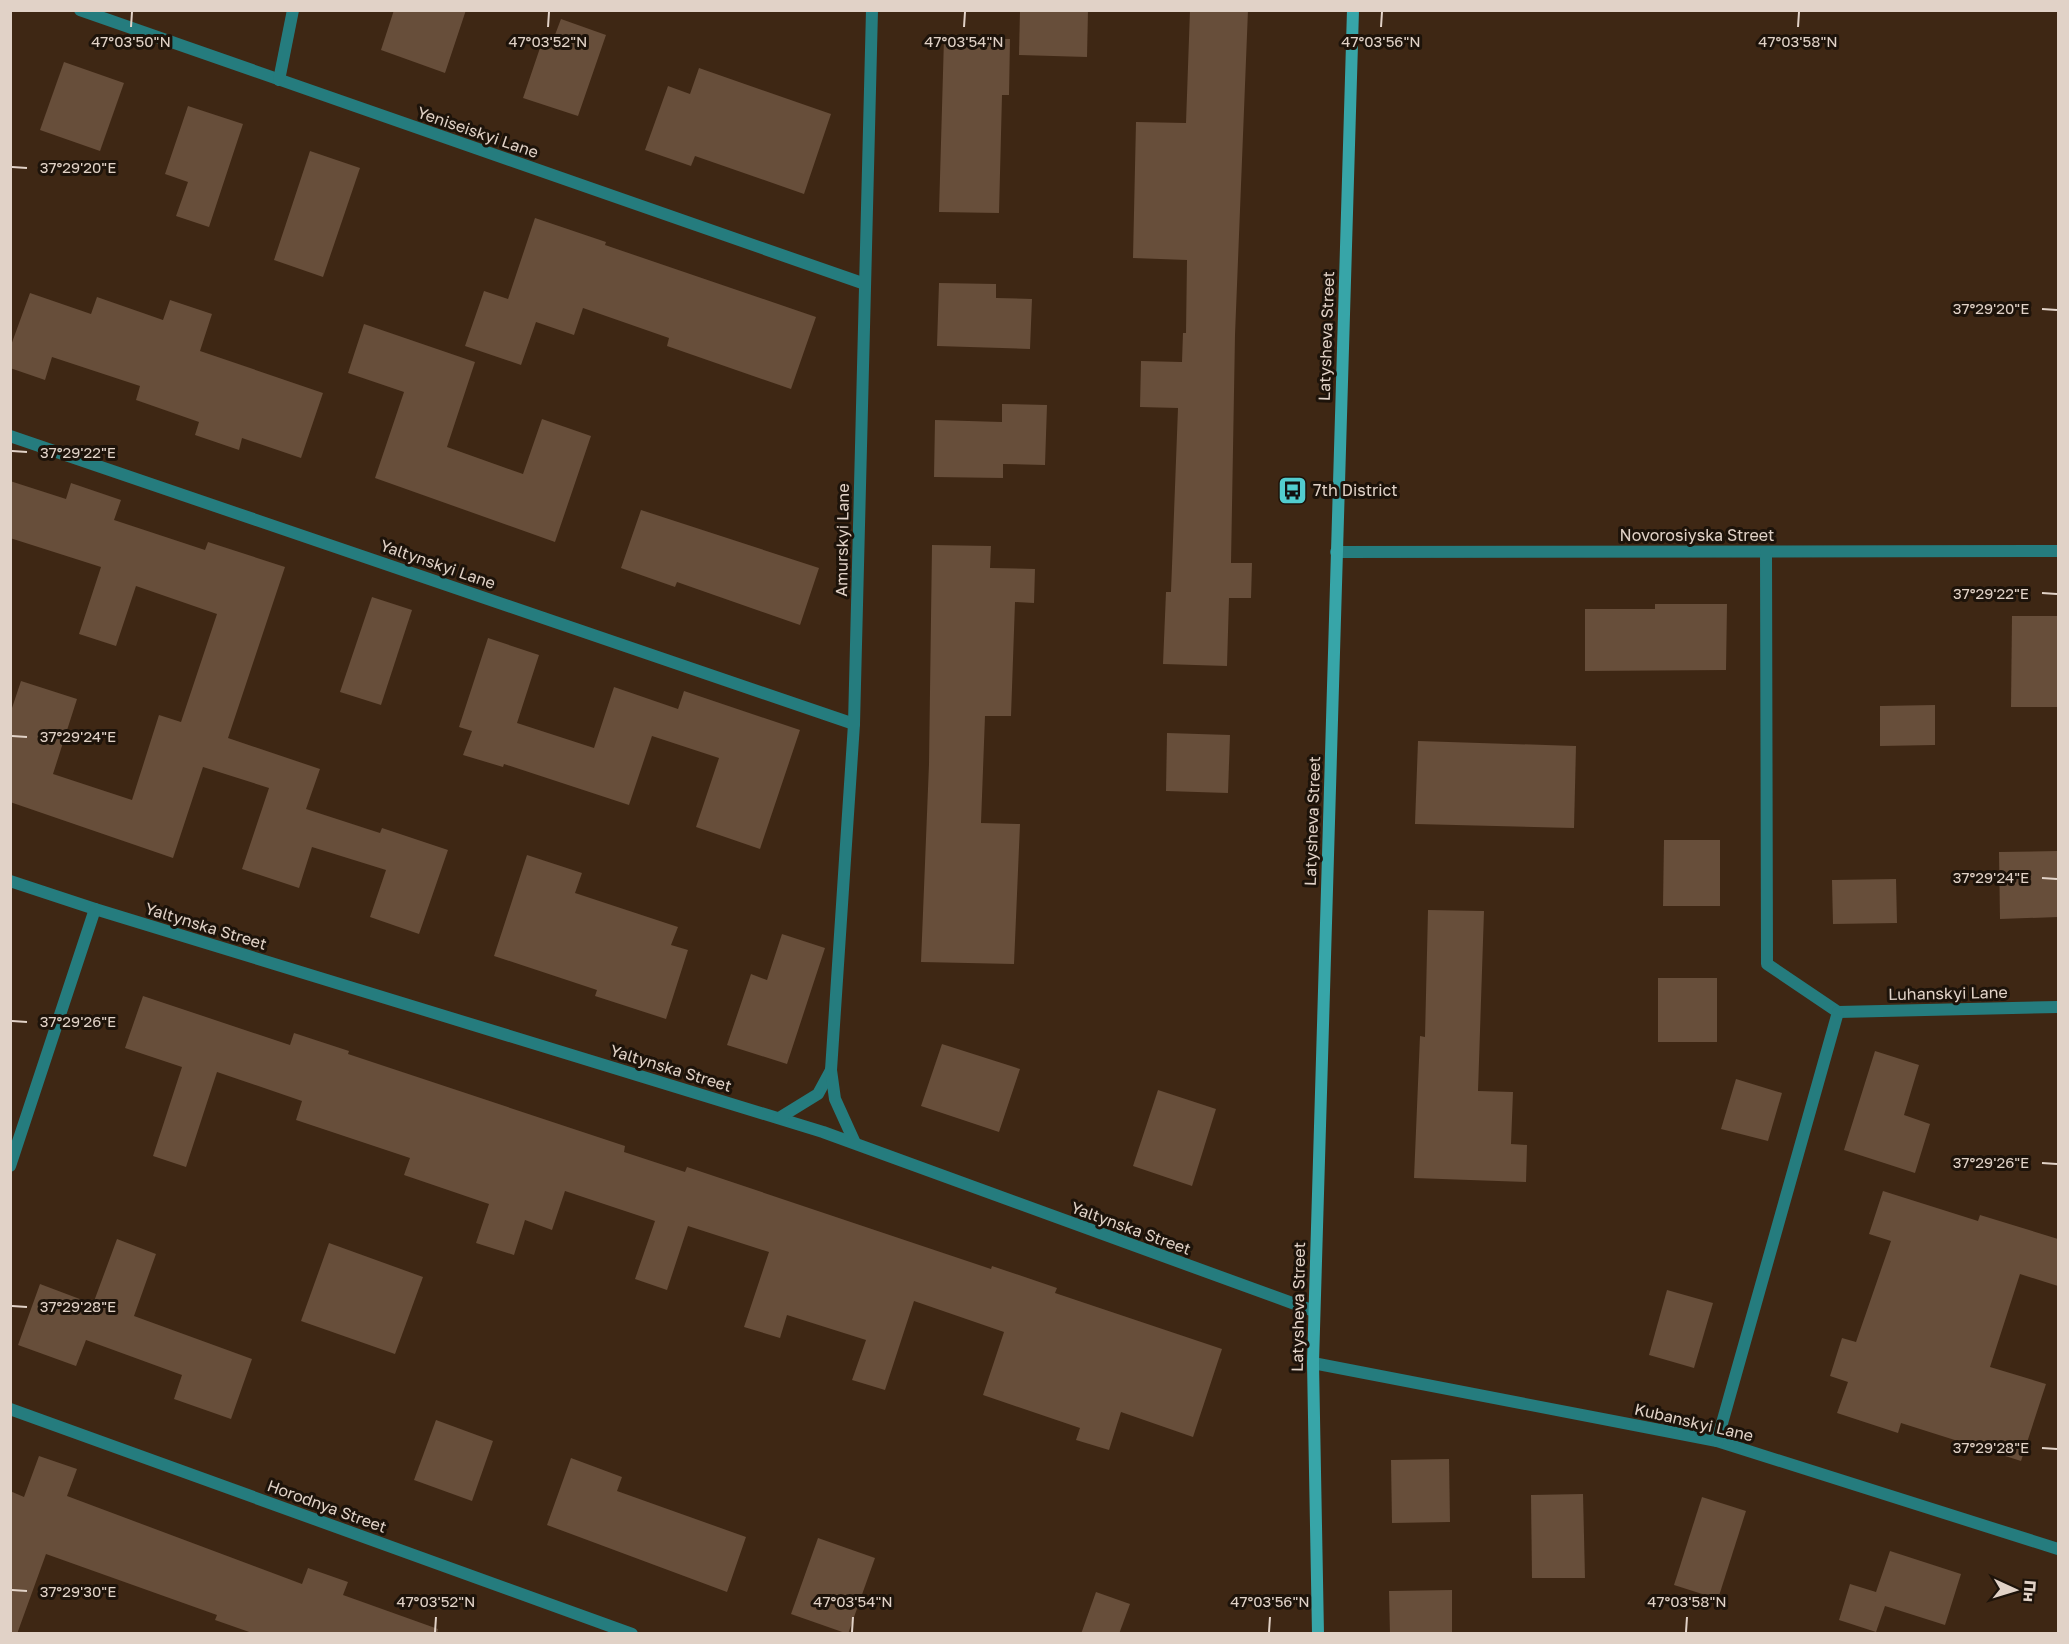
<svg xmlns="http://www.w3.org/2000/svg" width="2069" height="1644" font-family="'Golos Text',sans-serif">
	<rect width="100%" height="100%" fill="#3e2714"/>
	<g fill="#674e3a">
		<path d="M 394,10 L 466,10 L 445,73 L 381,50 Z"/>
		<path d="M 1020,10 L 1088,10 L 1087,57 L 1019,55 Z"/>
		<path d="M 1190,10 L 1248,10 L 1235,335 L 1231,563 L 1252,563 L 1251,598 L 1229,598 L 1227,666 L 1163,664 L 1166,592 L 1171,592 L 1178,408 L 1140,407 L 1141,361 L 1182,362 L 1183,333 L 1186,333 L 1187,260 L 1133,258 L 1136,122 L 1186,123 Z"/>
		<path d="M 561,19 L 606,35 L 578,116 L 523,98 L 541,45 L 550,48 Z"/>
		<path d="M 944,38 L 1010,39 L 1009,95 L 1002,95 L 999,213 L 939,212 Z"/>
		<path d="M 64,62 L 124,83 L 100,151 L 40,130 Z"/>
		<path d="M 699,68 L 831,114 L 804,194 L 695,156 L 691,166 L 645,150 L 668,86 L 690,94 Z"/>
		<path d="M 188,106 L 243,124 L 209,227 L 176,216 L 188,182 L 165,174 Z"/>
		<path d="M 310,151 L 360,168 L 323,277 L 274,260 Z"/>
		<path d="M 535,218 L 606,242 L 605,245 L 816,317 L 791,389 L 667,346 L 669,338 L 583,308 L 574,335 L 536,322 L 521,365 L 465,346 L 484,291 L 508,299 Z"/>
		<path d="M 939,283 L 996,284 L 996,298 L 1032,299 L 1030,349 L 937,346 Z"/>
		<path d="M 30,293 L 91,314 L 97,297 L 163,320 L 170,300 L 212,314 L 200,351 L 323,393 L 301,458 L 242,438 L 239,450 L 195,435 L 199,422 L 136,400 L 140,386 L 52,357 L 45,380 L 10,368 L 10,348 Z"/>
		<path d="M 364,324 L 475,362 L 447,447 L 523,474 L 542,419 L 591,436 L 555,542 L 375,478 L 404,392 L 348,373 Z"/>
		<path d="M 1002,404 L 1047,405 L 1045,465 L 1003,464 L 1003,478 L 934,477 L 935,420 L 1002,422 Z"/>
		<path d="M 10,481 L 66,499 L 71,483 L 121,500 L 114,520 L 205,550 L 208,542 L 285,567 L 228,738 L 320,769 L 306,809 L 380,833 L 382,828 L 448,850 L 419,934 L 370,917 L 386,870 L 312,847 L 299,888 L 242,869 L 269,788 L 203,767 L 173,858 L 10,802 L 10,714 L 21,681 L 77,699 L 53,774 L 132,800 L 159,715 L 181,722 L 217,614 L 136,586 L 116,646 L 79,634 L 101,567 L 10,538 Z"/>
		<path d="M 641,510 L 819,568 L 800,625 L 677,582 L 675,587 L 621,568 Z"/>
		<path d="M 932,545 L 991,546 L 990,568 L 1035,569 L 1034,603 L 1015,602 L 1011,716 L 985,716 L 981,823 L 1020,824 L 1014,964 L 921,962 L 929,764 Z"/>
		<path d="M 372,597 L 412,610 L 381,705 L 340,692 Z"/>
		<path d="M 1655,604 L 1727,604 L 1726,670 L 1585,671 L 1585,609 L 1655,609 Z"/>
		<path d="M 2012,616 L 2058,616 L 2058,707 L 2011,707 Z"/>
		<path d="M 488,638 L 539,655 L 517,723 L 594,748 L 614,687 L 678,709 L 684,691 L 800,730 L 760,849 L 696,827 L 719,758 L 652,736 L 629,805 L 504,764 L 503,767 L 463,755 L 472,731 L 459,727 Z"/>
		<path d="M 1935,705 L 1935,745 L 1880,746 L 1880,706 Z"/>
		<path d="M 1167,733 L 1230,735 L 1228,793 L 1166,791 Z"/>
		<path d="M 1418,741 L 1576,746 L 1574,828 L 1415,824 Z"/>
		<path d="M 1664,840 L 1720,840 L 1720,906 L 1663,906 Z"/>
		<path d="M 2058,851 L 2058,917 L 2000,919 L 1999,852 Z"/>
		<path d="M 527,855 L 582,873 L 575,893 L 678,927 L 671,945 L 688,950 L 666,1019 L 595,996 L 597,990 L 494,956 Z"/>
		<path d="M 1896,879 L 1897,923 L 1833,924 L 1832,880 Z"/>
		<path d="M 1428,910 L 1484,911 L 1478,1091 L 1513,1092 L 1511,1144 L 1527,1145 L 1526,1182 L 1414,1178 L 1420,1036 L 1425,1037 Z"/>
		<path d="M 782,934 L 825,948 L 787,1064 L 727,1045 L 751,974 L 767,980 Z"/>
		<rect x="1658" y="978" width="59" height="64"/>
		<path d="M 143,996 L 290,1045 L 294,1033 L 349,1051 L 348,1054 L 625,1146 L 624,1152 L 685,1172 L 687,1167 L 991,1269 L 992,1266 L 1057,1288 L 1055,1293 L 1222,1349 L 1193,1437 L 1121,1412 L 1109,1450 L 1076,1440 L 1080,1428 L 983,1395 L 1004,1332 L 914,1301 L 885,1390 L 852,1380 L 866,1340 L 787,1315 L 780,1338 L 744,1327 L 769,1252 L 688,1226 L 667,1290 L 635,1279 L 655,1221 L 565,1191 L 552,1230 L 525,1220 L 514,1255 L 476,1243 L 489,1204 L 404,1175 L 410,1158 L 296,1120 L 302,1101 L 217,1072 L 186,1167 L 153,1156 L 182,1067 L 125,1048 Z"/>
		<path d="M 942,1044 L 1020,1069 L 999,1132 L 921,1106 Z"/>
		<path d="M 1875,1051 L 1919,1065 L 1904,1115 L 1930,1124 L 1915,1173 L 1844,1150 Z"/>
		<path d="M 1736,1079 L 1782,1093 L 1768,1141 L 1721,1129 Z"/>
		<path d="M 1158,1090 L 1216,1109 L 1192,1186 L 1133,1166 Z"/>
		<path d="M 1883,1191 L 1978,1221 L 1980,1215 L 2058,1239 L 2058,1286 L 2020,1274 L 1990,1367 L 2046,1384 L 2021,1461 L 1901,1423 L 1898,1433 L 1837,1413 L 1848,1382 L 1830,1376 L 1842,1338 L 1856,1342 L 1891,1241 L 1869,1234 Z"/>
		<path d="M 117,1239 L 156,1254 L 134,1316 L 252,1359 L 231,1419 L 174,1399 L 182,1375 L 86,1340 L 76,1366 L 18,1345 L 40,1284 L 93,1304 Z"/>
		<path d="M 329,1243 L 423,1277 L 395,1354 L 301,1321 Z"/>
		<path d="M 1667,1290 L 1713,1303 L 1694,1368 L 1649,1355 Z"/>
		<path d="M 436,1420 L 493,1441 L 472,1501 L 414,1480 Z"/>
		<path d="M 39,1456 L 77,1469 L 67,1496 L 302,1584 L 308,1568 L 348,1582 L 343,1595 L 438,1629 L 437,1634 L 255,1634 L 215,1620 L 217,1615 L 46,1554 L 17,1634 L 10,1634 L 10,1491 L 24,1497 Z"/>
		<path d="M 571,1458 L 622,1477 L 617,1491 L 746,1537 L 727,1592 L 547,1525 Z"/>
		<path d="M 1449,1459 L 1450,1522 L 1392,1523 L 1391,1460 Z"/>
		<path d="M 1583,1494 L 1585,1578 L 1532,1578 L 1531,1495 Z"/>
		<path d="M 1702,1497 L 1746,1511 L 1718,1599 L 1674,1585 Z"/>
		<path d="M 818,1538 L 875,1558 L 848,1634 L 791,1614 Z"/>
		<path d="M 1890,1551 L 1961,1574 L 1945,1625 L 1885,1606 L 1876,1632 L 1839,1620 L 1850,1584 L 1876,1592 Z"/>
		<path d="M 1452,1590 L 1452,1634 L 1390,1634 L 1389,1591 Z"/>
		<path d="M 1096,1592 L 1130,1604 L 1119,1634 L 1081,1634 Z"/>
	</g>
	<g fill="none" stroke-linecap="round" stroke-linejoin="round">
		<g stroke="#257c7e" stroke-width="12">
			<path d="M 80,10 L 865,284"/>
			<path d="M 279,80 L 293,10"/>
			<path d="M 10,436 L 854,724"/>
			<path d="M 1336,552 L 2058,551"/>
			<path d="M 1766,552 L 1767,964 L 1838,1012"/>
			<path d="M 10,881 L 95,909 L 823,1132 L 1314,1311"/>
			<path d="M 1838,1012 L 2058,1007"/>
			<path d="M 779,1118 L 818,1094 L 831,1070"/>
			<path d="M 855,1143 L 835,1099 L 831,1070 L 854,724 L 872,10"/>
			<path d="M 10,1166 L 95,909"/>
			<path d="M 1313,1363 L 1717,1441 L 2058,1549"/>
			<path d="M 10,1409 L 632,1634"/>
			<path d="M 1717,1441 L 1838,1012"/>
		</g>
		<path stroke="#37a5a8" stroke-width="12" d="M 1318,1634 L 1313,1363 L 1353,10"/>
	</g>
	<path fill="none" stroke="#e1d2c7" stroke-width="2" d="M 131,27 L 132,12M 548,27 L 549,12M 964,27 L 965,12M 1381,27 L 1382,12M 1798,27 L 1799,12M 12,167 L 27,168M 2042,309 L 2057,310M 12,451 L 27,452M 2042,593 L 2057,594M 12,736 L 27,737M 2042,878 L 2057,879M 12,1021 L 27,1022M 2042,1163 L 2057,1164M 12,1306 L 27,1307M 2042,1448 L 2057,1449M 12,1590 L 27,1591M 435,1632 L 436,1617M 852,1632 L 853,1617M 1269,1632 L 1270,1617M 1686,1632 L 1687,1617"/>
	<defs>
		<symbol id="bus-square" viewBox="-11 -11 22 22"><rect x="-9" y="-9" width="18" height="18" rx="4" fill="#52cdcf" stroke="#1d130a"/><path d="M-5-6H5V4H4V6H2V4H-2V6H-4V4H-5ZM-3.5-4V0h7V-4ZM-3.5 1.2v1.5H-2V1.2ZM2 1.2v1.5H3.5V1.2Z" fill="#111"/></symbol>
	</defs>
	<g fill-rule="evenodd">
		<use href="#bus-square" x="1276" y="474" width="33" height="33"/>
	</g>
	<g text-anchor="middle" stroke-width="6" stroke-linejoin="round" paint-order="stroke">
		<g font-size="16" fill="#e1d2c7" stroke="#1d130a">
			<text transform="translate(478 132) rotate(19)" y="6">Yeniseiskyi Lane</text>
			<text transform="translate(1326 336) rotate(-88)" y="6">Latysheva Street</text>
			<text x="1697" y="541">Novorosiyska Street</text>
			<text transform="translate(842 540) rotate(-89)" y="6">Amurskyi Lane</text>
			<text transform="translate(438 564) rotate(19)" y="6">Yaltynskyi Lane</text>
			<text transform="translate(1312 821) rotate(-88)" y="6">Latysheva Street</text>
			<text transform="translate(206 926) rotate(17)" y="6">Yaltynska Street</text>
			<text transform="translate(1948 993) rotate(-1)" y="6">Luhanskyi Lane</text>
			<text transform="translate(671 1068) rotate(17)" y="6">Yaltynska Street</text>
			<text transform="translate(1131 1228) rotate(20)" y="6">Yaltynska Street</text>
			<text transform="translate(1298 1307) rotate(-89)" y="6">Latysheva Street</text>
			<text transform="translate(1694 1422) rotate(13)" y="6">Kubanskyi Lane</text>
			<text transform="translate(327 1506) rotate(20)" y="6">Horodnya Street</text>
		</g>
		<g font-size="16" fill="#e1d2c7" stroke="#1d130a" text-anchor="start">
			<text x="1313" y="496">7th District</text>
		</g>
	</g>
	<g font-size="15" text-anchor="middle" fill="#e1d2c7" stroke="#1d130a" stroke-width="6" stroke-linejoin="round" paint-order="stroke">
		<text x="131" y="47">47°03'50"N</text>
		<text x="548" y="47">47°03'52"N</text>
		<text x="964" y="47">47°03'54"N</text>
		<text x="1381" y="47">47°03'56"N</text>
		<text x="1798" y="47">47°03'58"N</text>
		<text x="78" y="173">37°29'20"E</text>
		<text x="1991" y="314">37°29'20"E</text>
		<text x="78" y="458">37°29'22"E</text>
		<text x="1991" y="599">37°29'22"E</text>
		<text x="78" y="742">37°29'24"E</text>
		<text x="1991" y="883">37°29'24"E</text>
		<text x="78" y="1027">37°29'26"E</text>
		<text x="1991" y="1168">37°29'26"E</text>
		<text x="78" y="1312">37°29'28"E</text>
		<text x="1991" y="1453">37°29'28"E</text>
		<text x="78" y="1597">37°29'30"E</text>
		<text x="436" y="1607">47°03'52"N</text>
		<text x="853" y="1607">47°03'54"N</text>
		<text x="1270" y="1607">47°03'56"N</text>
		<text x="1687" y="1607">47°03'58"N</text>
	</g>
	<rect width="2069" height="1644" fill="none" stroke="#e1d2c7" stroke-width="24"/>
	<g transform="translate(2015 1590) rotate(94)" stroke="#1d130a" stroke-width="4.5" paint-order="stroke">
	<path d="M0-4.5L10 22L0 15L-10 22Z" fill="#e1d2c7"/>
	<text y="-9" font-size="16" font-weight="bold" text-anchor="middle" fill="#e1d2c7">Пн</text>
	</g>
</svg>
